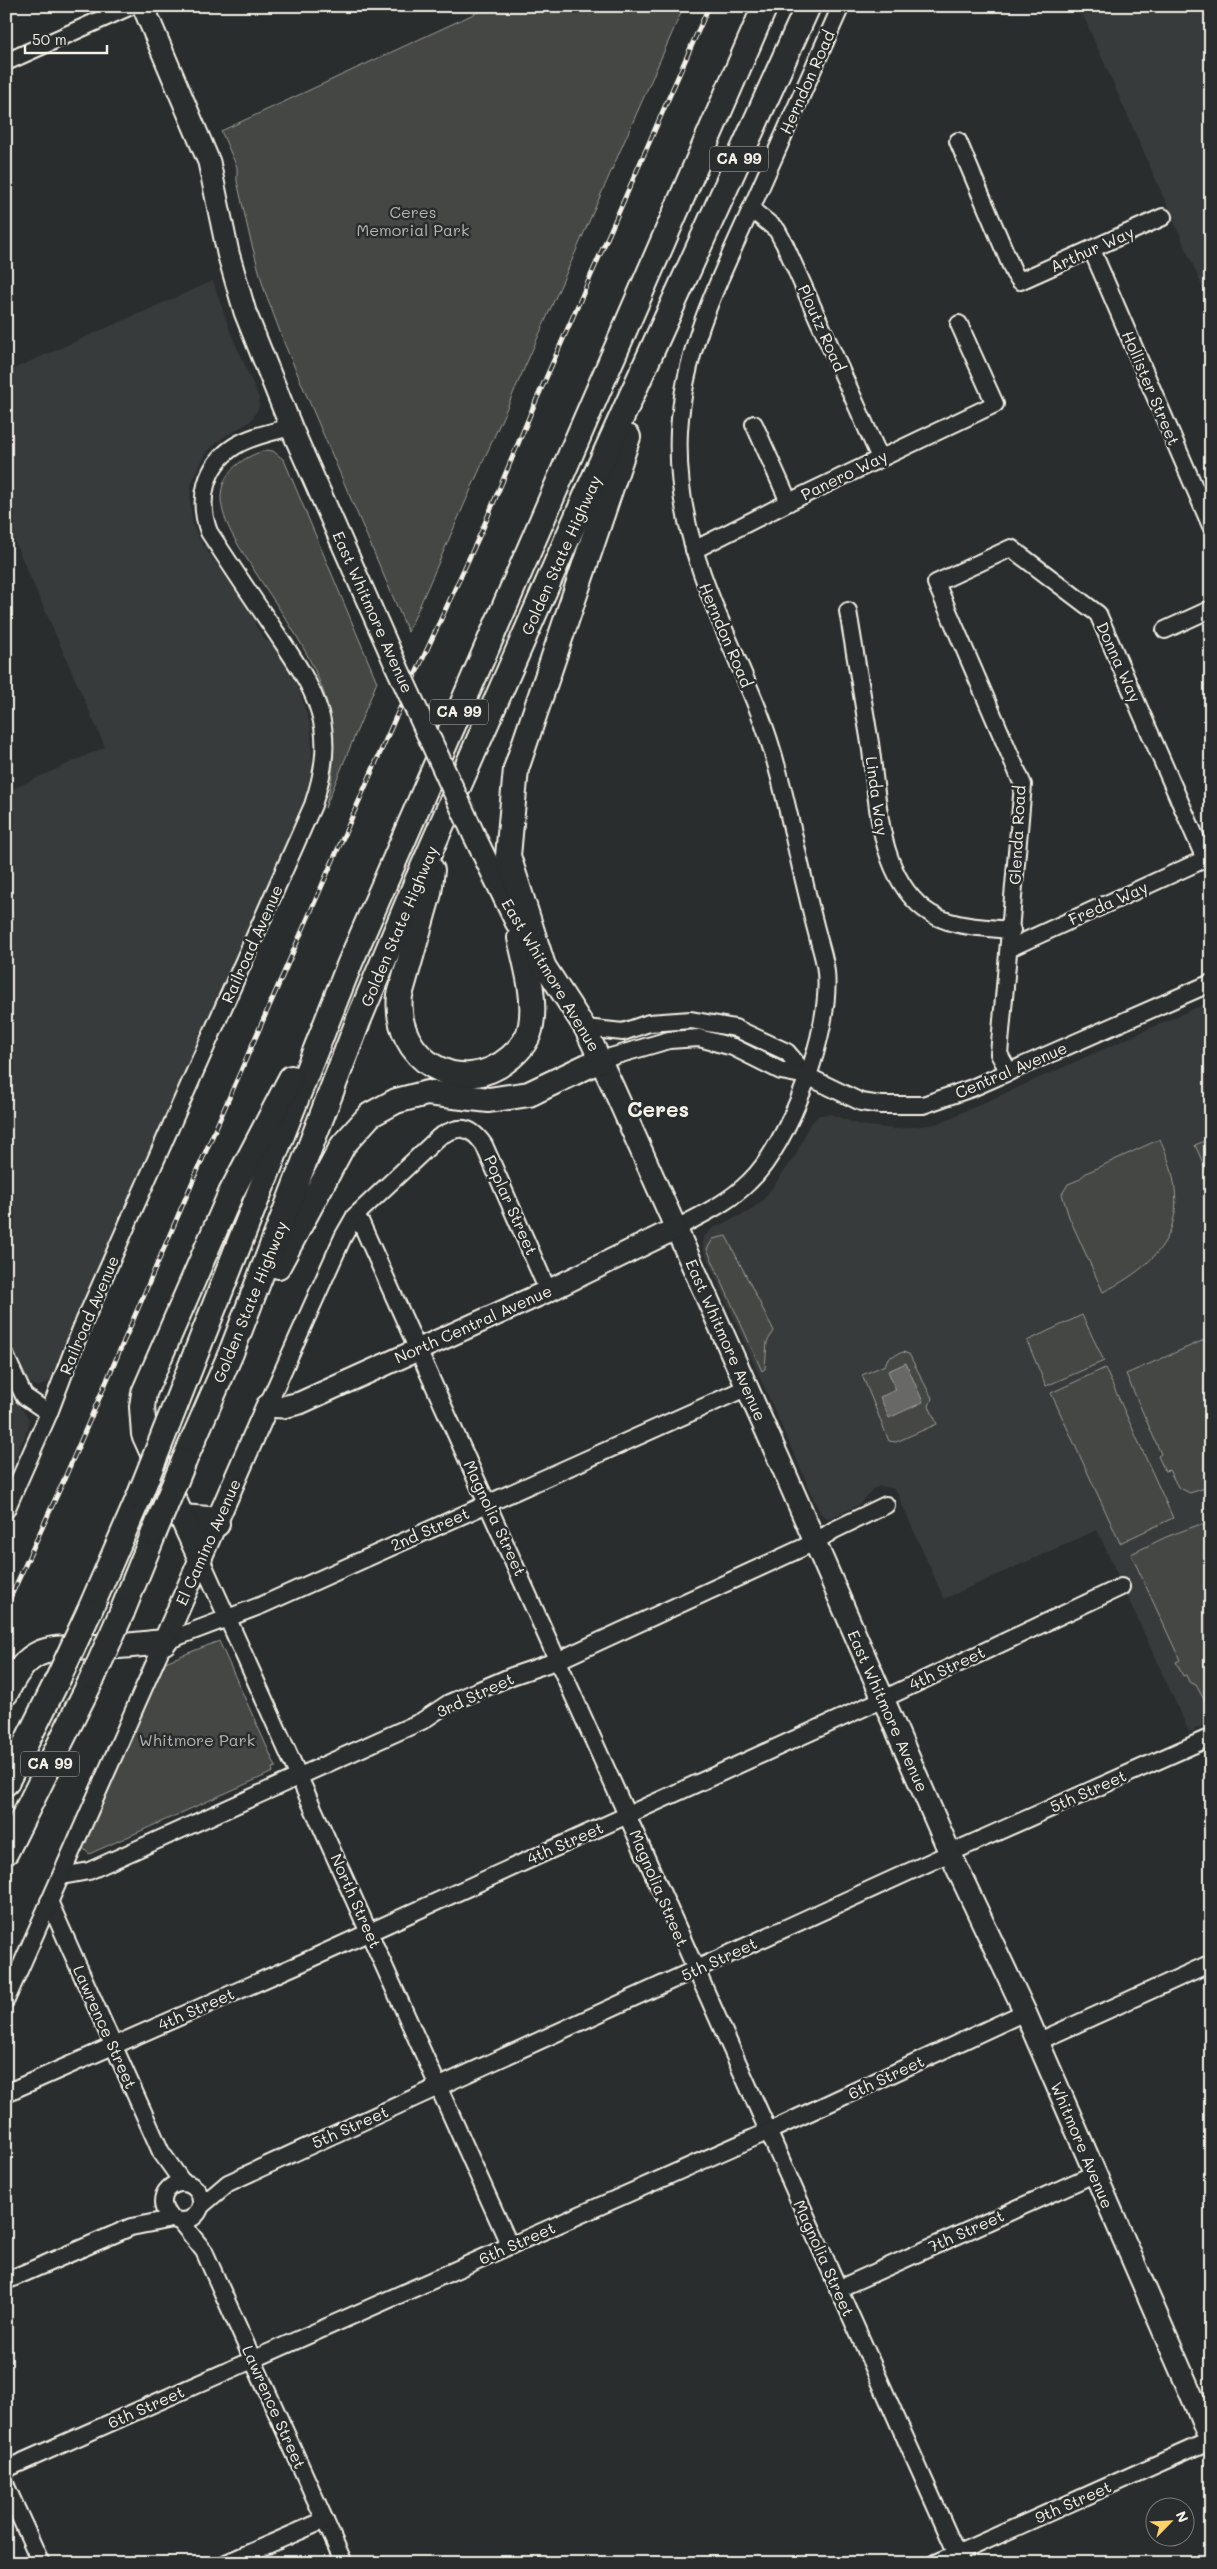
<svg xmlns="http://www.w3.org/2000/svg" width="1217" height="2569" font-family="Mali,sans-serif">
	<rect width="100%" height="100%" fill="#2a2d2e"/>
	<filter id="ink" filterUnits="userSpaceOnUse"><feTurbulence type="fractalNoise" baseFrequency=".02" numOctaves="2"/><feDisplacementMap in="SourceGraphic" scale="10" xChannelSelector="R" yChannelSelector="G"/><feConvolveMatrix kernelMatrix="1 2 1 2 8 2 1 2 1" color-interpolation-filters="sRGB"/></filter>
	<g filter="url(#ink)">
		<g fill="#373a3a">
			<path d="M 1079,6 L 1211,6 L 1211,307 L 1167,205 Z"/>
			<path d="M 213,281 L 230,331 L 259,398 L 259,407 L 251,421 L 221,439 L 208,451 L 198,468 L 191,485 L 190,503 L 193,525 L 201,542 L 255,617 L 255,625 L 266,641 L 272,642 L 298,687 L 311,727 L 312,763 L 309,783 L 305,800 L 50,1381 L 37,1387 L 28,1381 L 6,1330 L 6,792 L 105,747 L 6,522 L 6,372 Z"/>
			<path d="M 1211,1001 L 1211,1722 L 1189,1732 L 1097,1530 L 944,1599 L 897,1493 L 892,1488 L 880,1486 L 873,1489 L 860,1504 L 831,1518 L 825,1517 L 820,1513 L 703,1249 L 703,1238 L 713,1228 L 748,1212 L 763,1200 L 796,1155 L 809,1125 L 819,1115 L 830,1114 L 860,1125 L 895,1129 L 936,1124 Z"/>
			<path d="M 6,1388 L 29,1419 L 28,1429 L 6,1479 Z"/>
		</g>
		<g fill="#444645" stroke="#9c9c96">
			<path d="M 491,6 L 684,6 L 408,632 L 285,345 L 264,289 L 250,238 L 237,181 L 237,167 L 221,131 Z"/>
			<path d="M 267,450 L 273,451 L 284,460 L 377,682 L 325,808 C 337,766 337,726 321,685 C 305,643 276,605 252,567 C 239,546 222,523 221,498 C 221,471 244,456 267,450 Z"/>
			<path d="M 1211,1138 L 1211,1181 L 1195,1145 Z"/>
			<path d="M 1160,1139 C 1193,1212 1174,1257 1103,1292 L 1069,1217 L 1062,1194 L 1068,1184 L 1078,1180 L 1086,1173 Z"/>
			<path d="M 726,1236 L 774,1331 L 767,1342 L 765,1369 L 762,1371 L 707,1249 L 713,1239 Z"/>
			<path d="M 1082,1315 L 1104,1361 L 1046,1386 L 1027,1341 Z"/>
			<path d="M 1211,1337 L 1211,1486 L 1190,1493 L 1178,1487 L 1169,1470 L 1165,1471 L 1158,1456 L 1161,1454 L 1126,1374 Z"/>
			<path d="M 903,1352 L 909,1354 L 932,1398 L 929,1406 L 937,1424 L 896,1442 L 889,1441 L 862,1375 L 885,1365 L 888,1358 Z"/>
			<path d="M 1105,1368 L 1173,1518 L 1120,1543 L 1051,1393 Z"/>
			<path d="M 1198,1525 L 1211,1525 L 1211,1703 L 1207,1705 L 1196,1685 L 1189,1682 L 1186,1675 L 1183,1676 L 1176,1662 L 1180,1660 L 1131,1554 L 1166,1537 Z"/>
			<path d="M 219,1641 L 276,1767 L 272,1768 L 273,1772 L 89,1854 L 83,1848 L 165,1662 Z"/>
		</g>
		<path fill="#676866" stroke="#9f9f9a" d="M 906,1363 L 923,1402 L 889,1418 L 880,1397 L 896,1390 L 888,1371 Z"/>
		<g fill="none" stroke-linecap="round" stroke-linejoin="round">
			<defs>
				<g id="minor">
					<path d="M 6,62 L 131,6"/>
					<path d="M 958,141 L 1014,273 L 1020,281 L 1163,217"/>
					<path d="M 751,209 L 777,230 L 785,245 L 880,458"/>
					<path d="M 1092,250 L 1211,526"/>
					<path d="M 754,424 L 789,502"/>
					<path d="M 694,550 L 789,502 L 995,404 L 959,324"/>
					<path d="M 848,611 C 855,655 863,699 870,743 C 878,797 877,872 924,909 C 948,928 983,927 1012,930"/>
					<path d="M 1165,630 L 1211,609"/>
					<path d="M 585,1028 L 623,1032 L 649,1023 L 691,1020 L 735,1028 L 787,1052 L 807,1076"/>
					<path d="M 600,1060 L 669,1040 L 699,1038 L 733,1047 L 781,1071 L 807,1076 L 861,1102 L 881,1105 L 923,1105 L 972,1088 L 1211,983"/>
					<path d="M 1009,1072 L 999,1054 L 1023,785 L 936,583 L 1011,548 L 1098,614 L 1205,859 L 1010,948"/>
					<path d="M 355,1216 L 361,1223 C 563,1669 761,2116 961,2563"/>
					<path d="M 675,1229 C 701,1215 728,1203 749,1182 C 790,1143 832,1029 826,972 C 825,959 820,946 817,933 C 810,907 804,881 798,855 C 787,807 777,758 759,712 C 721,616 674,539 679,431 C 684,349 718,282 751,209 C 781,141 811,74 841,6"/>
					<path d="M 6,1357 L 24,1396 L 49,1413"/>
					<path d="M 267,1406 L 343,1237 L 355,1216 L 439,1137 C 459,1125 470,1125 484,1145 L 548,1291"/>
					<path d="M 6,1510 L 49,1413 L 81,1329 L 313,805 C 340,725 316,692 273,628 C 251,596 230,564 209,532 C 197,500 205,465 235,446 C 251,436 273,432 291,427"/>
					<path d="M 200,1557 L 510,2246"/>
					<path d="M 62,1876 L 89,1871 L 422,1721 L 449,1703 L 512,1676 L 559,1660 L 815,1542 L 834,1530 L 886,1505"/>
					<path d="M 49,1901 L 161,2152 L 183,2183"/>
					<path d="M 6,2000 L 164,1642 L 262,1605 L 748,1387"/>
					<path d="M 1037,2042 L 1211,1963"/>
					<path d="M 6,2093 L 306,1961 L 883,1699 L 1121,1587"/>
					<circle cx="182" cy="2202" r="19"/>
					<path d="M 201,2206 L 228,2183 L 950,1853 L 1211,1737"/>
					<path d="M 180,2221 L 204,2251 L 344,2563"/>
					<path d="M 6,2281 L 131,2227 L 172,2219"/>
					<path d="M 838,2289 L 1094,2174"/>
					<path d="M 6,2469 L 767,2132 L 1025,2012"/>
					<path d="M 6,2486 L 41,2563"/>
					<path d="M 226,2563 L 325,2520"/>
					<path d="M 936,2563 L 1211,2440"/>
				</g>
				<g id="major">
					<path d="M 143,6 L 209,162 L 228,253 L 245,312 L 291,427 L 395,663"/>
					<path d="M 474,835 L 516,922 L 585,1028 L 612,1085 L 782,1466 L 950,1853 L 1025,2012 L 1194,2401 L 1211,2443"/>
					<path d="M 164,1642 L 267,1406 L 283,1407 L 300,1403 L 548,1291 L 675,1229"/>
				</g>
				<g id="highway">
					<path d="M 432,870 L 429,893 L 400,995 C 393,1059 460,1101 511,1057 C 521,1048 529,1039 531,1025 C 536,997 526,965 520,938"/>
					<path d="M 543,966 L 508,856 L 516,769 L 628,437"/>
					<path d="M 278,1266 L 343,1145 L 370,1115 L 396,1101 L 427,1093 L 489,1100 L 529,1094 L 600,1060"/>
					<path d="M 168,1424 L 350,963 L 765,6"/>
					<path d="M 184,1461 L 231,1353 L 359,1019 L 417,881 L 586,496 L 808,6"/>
					<path d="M 181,1517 L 209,1519 L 217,1524"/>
					<path d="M 200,1557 L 144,1434 L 142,1407 L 144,1393 L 231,1193 L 291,1078"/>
					<path d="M 89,1612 L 139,1497"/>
					<path d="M 122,1612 L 154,1533"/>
					<path d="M 6,1693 C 29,1643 50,1649 98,1647 C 120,1647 142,1644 164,1642"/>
					<path d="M 6,1783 L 58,1679"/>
					<path d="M 6,1852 L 93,1677"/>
				</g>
			</defs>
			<use href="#minor" stroke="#f4f1e8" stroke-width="20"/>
			<use href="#major" stroke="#f4f1e8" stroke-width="25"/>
			<use href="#highway" stroke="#f4f1e8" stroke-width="28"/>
			<use href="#minor" stroke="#2a2d2e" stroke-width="16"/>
			<use href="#major" stroke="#2a2d2e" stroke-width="21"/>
			<use href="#highway" stroke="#2a2d2e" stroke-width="24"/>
			<defs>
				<path id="rail" d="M 6,1607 L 63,1482 L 215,1130 L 394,721 L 483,528 L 532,410 L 709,6"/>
			</defs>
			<use href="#rail" stroke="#f4f1e8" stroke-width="5"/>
			<use href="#rail" stroke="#2a2d2e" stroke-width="3" stroke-dasharray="9" stroke-linecap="butt"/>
			<defs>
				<path id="major-bridge" d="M 395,663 L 474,835"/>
				<g id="highway-bridge">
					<path d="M 139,1497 L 168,1424"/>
					<path d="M 154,1533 L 184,1461"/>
					<path d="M 93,1677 L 122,1612"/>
					<path d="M 58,1679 L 89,1612"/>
				</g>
			</defs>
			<use href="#major-bridge" stroke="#f4f1e8" stroke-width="25" stroke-linecap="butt"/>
			<use href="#highway-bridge" stroke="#f4f1e8" stroke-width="28" stroke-linecap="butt"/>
			<use href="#major-bridge" stroke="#2a2d2e" stroke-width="21"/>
			<use href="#highway-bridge" stroke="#2a2d2e" stroke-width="24"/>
		</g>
	</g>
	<g text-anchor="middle" stroke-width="5" stroke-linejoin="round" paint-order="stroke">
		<g fill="#2a2d2e" stroke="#b7b6b0" stroke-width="1">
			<rect x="710" y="146.5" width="58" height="25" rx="4"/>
			<rect x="430" y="699.5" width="58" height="25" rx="4"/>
			<rect x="21" y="1751.5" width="58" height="25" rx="4"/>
		</g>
		<g font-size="15" font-weight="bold" fill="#f4f1e8">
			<text x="739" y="164">CA 99</text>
			<text x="459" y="717">CA 99</text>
			<text x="50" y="1769">CA 99</text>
		</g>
		<g font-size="16" fill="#f4f1e8" stroke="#2a2d2e">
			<text transform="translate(807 82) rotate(-66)" y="6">Herndon Road</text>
			<text transform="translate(1092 249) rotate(-24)" y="6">Arthur Way</text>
			<text transform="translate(822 328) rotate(66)" y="6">Ploutz Road</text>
			<text transform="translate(1151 388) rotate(67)" y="6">Hollister Street</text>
			<text transform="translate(844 475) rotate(-26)" y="6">Panero Way</text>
			<text transform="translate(561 555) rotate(-66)" y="6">Golden State Highway</text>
			<text transform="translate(373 612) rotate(66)" y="6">East Whitmore Avenue</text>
			<text transform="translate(726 635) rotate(67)" y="6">Herndon Road</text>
			<text transform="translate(1119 662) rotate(66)" y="6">Donna Way</text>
			<text transform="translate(877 796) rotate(82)" y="6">Linda Way</text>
			<text transform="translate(1017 835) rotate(-87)" y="6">Glenda Road</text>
			<text transform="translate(1108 903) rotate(-24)" y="6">Freda Way</text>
			<text transform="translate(399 926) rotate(-67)" y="6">Golden State Highway</text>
			<text transform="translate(252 944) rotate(-66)" y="6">Railroad Avenue</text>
			<text transform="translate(551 975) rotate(59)" y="6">East Whitmore Avenue</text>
			<text transform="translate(1011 1070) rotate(-23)" y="6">Central Avenue</text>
			<text transform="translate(511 1205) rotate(66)" y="6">Poplar Street</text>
			<text transform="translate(250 1302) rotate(-68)" y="6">Golden State Highway</text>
			<text transform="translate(89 1315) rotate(-67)" y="6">Railroad Avenue</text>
			<text transform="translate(473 1324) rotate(-24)" y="6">North Central Avenue</text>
			<text transform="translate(726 1340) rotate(66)" y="6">East Whitmore Avenue</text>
			<text transform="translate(495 1518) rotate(65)" y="6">Magnolia Street</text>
			<text transform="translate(430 1529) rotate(-24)" y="6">2nd Street</text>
			<text transform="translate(208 1542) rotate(-66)" y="6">El Camino Avenue</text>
			<text transform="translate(947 1668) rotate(-25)" y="6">4th Street</text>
			<text transform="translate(475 1695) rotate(-25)" y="6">3rd Street</text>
			<text transform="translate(888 1711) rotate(66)" y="6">East Whitmore Avenue</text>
			<text transform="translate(1088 1791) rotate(-24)" y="6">5th Street</text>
			<text transform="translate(565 1843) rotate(-24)" y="6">4th Street</text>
			<text transform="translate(659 1888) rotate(67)" y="6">Magnolia Street</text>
			<text transform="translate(356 1901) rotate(66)" y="6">North Street</text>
			<text transform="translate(719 1959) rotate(-25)" y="6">5th Street</text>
			<text transform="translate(196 2009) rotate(-24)" y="6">4th Street</text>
			<text transform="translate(105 2027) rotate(66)" y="6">Lawrence Street</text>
			<text transform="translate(886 2077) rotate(-25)" y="6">6th Street</text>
			<text transform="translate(350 2127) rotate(-24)" y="6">5th Street</text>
			<text transform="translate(1082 2145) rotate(67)" y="6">Whitmore Avenue</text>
			<text transform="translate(966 2231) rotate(-24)" y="6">7th Street</text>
			<text transform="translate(517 2243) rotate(-24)" y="6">6th Street</text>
			<text transform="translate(824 2258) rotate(66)" y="6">Magnolia Street</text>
			<text transform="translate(146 2407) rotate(-24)" y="6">6th Street</text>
			<text transform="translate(274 2407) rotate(66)" y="6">Lawrence Street</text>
			<text transform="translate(1073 2502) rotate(-24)" y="6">9th Street</text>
		</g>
		<g font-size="16" fill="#b6b5af" stroke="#2a2d2e">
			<text x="413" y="218">Ceres<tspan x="413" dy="18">Memorial Park</tspan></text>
			<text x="197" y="1746">Whitmore Park</text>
		</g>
		<g font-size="21" font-weight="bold" fill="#f4f1e8" stroke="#2a2d2e">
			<text x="658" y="1117">Ceres</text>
		</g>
	</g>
	<rect width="1217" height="2569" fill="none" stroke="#2a2d2e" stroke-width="25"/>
	<rect x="12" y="12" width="1192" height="2544" fill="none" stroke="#f4f1e8" stroke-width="2" filter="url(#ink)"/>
	<g transform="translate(1170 2522) rotate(66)"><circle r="24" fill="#2a2d2e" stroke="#7b7b78"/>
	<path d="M0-4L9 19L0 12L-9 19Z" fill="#ffd166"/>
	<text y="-8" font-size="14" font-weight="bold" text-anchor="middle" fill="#f4f1e8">N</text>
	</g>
	<path d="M25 45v8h82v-8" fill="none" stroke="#f4f1e8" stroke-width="2.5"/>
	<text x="32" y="45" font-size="15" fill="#f4f1e8" stroke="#2a2d2e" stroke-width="4" paint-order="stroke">50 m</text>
</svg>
